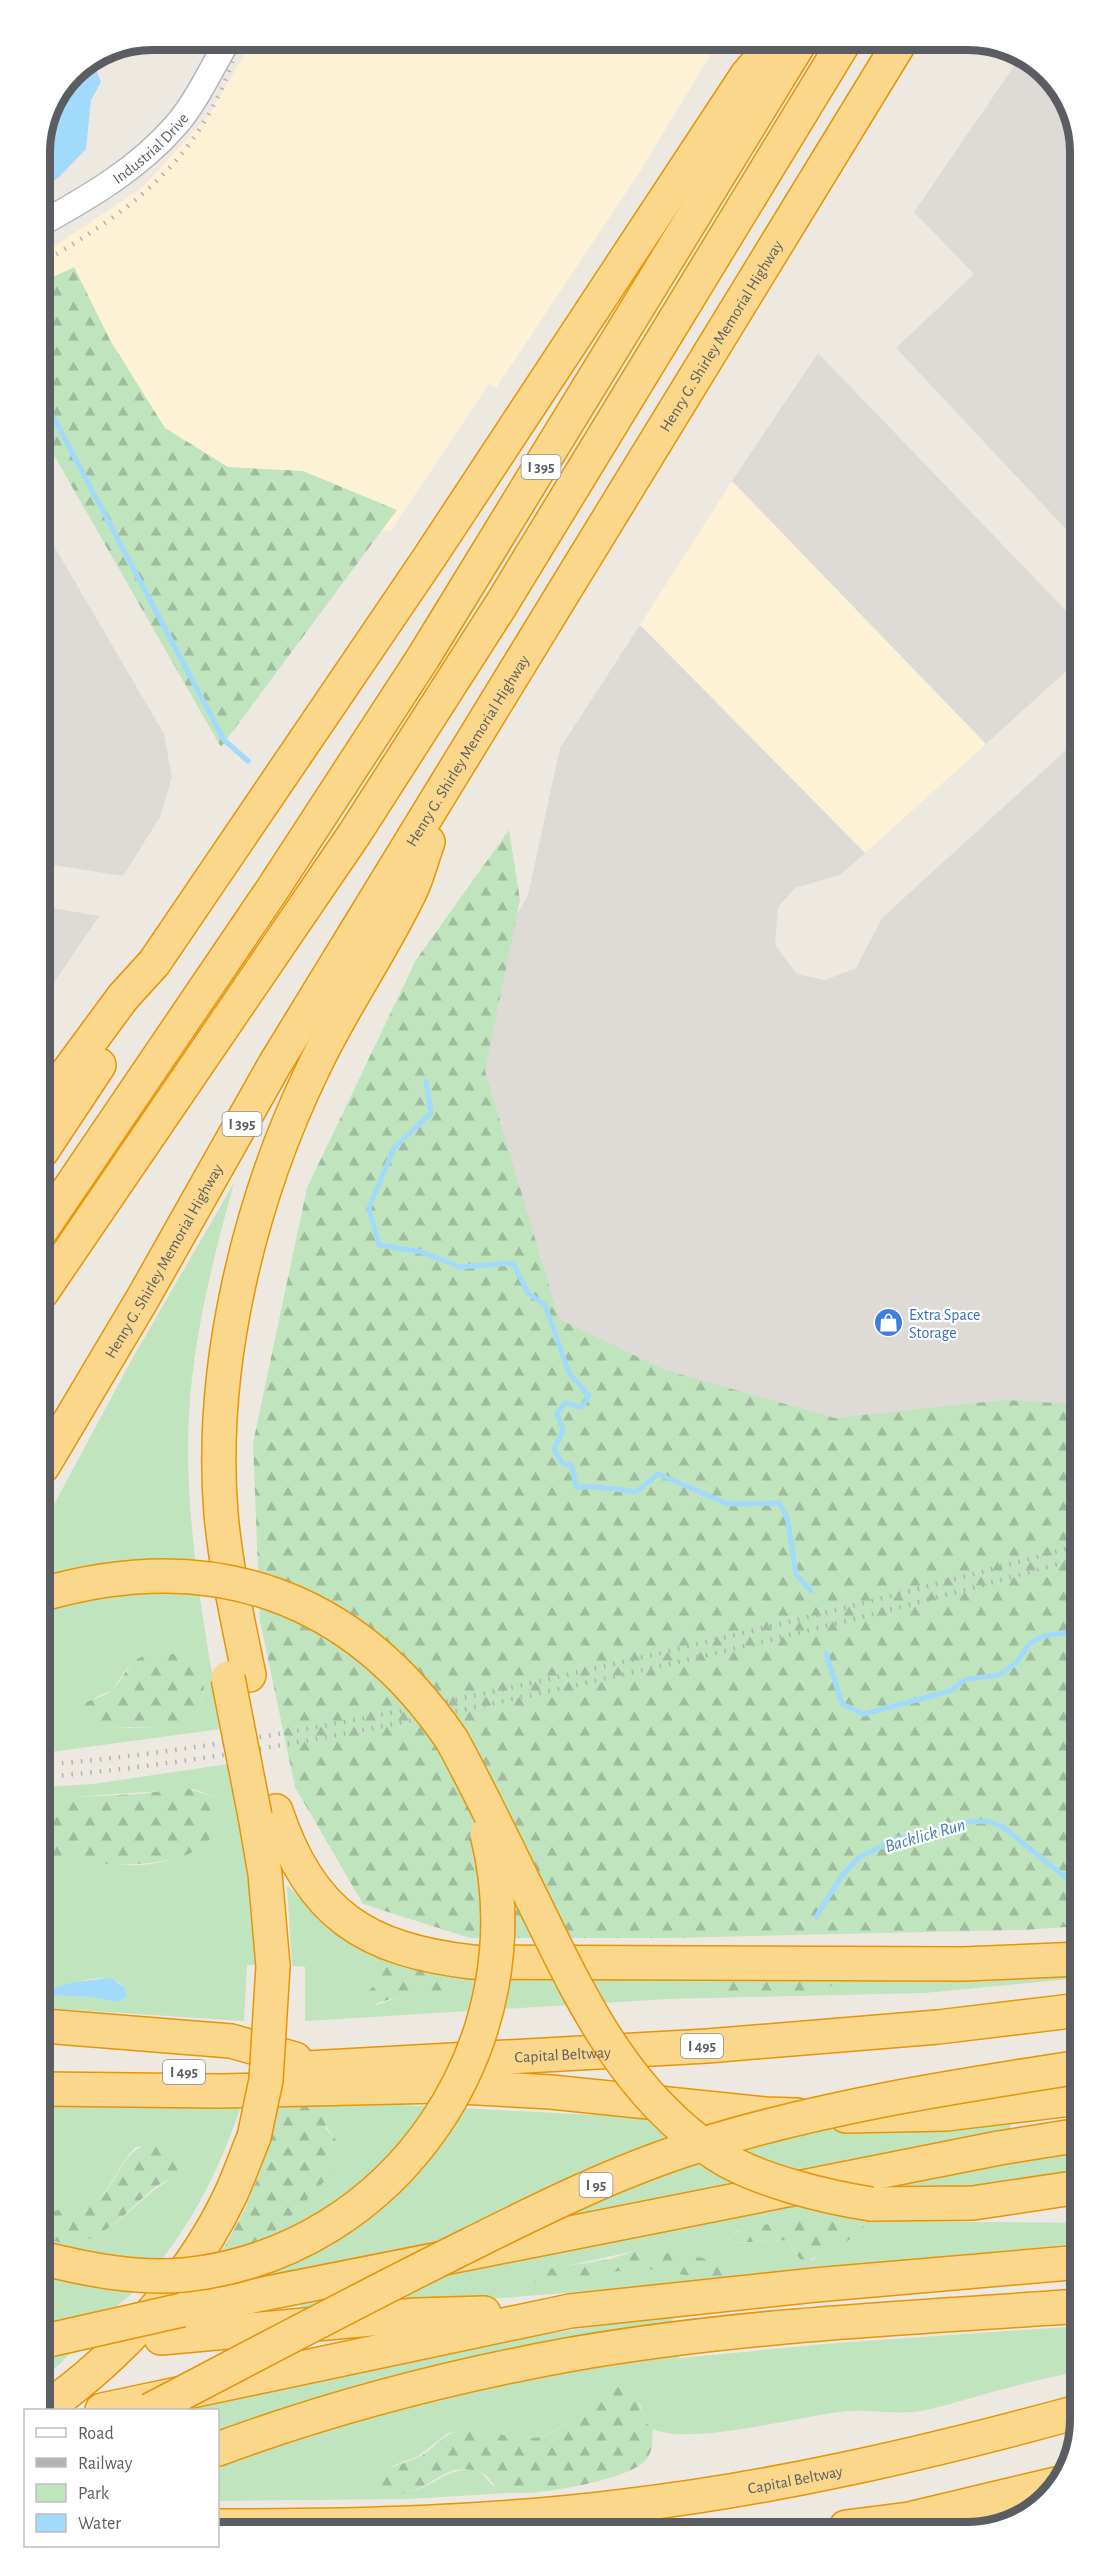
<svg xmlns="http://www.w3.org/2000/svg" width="1120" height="2571" font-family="'Alegreya Sans',sans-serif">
	<defs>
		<pattern id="forest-firs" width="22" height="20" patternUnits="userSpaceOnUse" patternTransform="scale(1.5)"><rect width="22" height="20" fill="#c0e4be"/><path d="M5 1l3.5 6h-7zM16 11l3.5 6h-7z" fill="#9fbc9e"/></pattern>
	</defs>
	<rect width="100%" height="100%" fill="#ede9e1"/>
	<g fill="#fdf2d6">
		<path d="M 254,39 L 720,39 L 641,170 L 496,388 L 489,384 L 390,532 L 79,483 L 40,413 L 40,256 L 142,188 L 208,116 Z"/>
		<path d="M 732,481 L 986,744 L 865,853 L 640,625 Z"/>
	</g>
	<g fill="#dedbd6">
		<path d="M 1021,56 L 1037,62 L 1075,115 L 1076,540 L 896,348 L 974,274 L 914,212 Z"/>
		<path d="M 818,353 L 1076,621 L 1076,662 L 986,744 L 732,481 Z"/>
		<path d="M 40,522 L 164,734 L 172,777 L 160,817 L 123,876 L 41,863 Z"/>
		<path d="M 640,625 L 865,853 L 840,875 L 795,888 L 778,907 L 775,945 L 797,974 L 825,980 L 856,968 L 882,918 L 1077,740 L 1079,1480 L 287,1439 L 492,958 L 528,895 L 560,748 Z"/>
		<path d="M 41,906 L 99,916 L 41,1002 Z"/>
	</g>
	<g fill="#c0e4be" fill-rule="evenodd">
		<path d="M 234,1183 C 210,1269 188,1358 188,1448 C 188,1542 206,1636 221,1729 L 43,1753 L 43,1525 L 132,1359 ZM 155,1653 C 194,1650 218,1679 195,1714 C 167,1734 119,1728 85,1724 L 86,1702 L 112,1690 L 128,1667 Z"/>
		<path d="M 228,1764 L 252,1895 L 257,1965 L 247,1965 L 244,2021 L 44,2008 L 44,1995 L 92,1997 L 118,2002 L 127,1997 L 124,1987 C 104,1967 67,1987 44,1991 L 44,1856 C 60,1862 76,1861 94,1862 C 109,1862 125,1866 140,1865 C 177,1863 232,1843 214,1797 L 194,1789 L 99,1795 L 77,1797 L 43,1812 L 43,1787 L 93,1784 Z"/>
		<path d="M 287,1886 L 344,1933 L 737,1974 L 720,1996 L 738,1992 L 796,1991 L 825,1979 L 1080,1968 L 1080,1978 L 924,1993 L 667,1999 L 305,2021 L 305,1967 L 292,1966 ZM 393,1965 L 441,1974 L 458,1993 L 398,1997 L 377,2005 L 360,1996 L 372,1989 Z"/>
		<path d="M 243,2100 C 220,2171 185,2241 131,2294 C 121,2304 109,2311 99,2321 C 81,2339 66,2361 45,2377 L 45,2236 C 92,2265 133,2200 169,2180 L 168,2145 L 136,2147 C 116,2165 113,2194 86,2207 C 73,2213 57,2208 44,2214 L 44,2102 Z"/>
		<path d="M 324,2101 L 847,2128 L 1009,2120 L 1012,2131 L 195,2295 L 221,2252 L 262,2239 L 280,2228 L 337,2163 L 334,2138 L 324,2123 Z"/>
		<path d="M 1080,2147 L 1080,2174 L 972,2190 L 855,2188 Z"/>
		<path d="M 796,2202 L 870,2219 L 897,2221 L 1080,2223 L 1081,2243 L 690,2283 L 300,2314 L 300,2302 ZM 839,2215 L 864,2226 L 852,2238 L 812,2260 L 796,2254 L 787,2240 L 740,2243 L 734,2232 L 781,2222 ZM 635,2251 L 668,2253 L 712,2260 L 728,2273 C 695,2281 666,2265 635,2268 C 600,2271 569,2285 533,2283 L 552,2269 Z"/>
		<path d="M 672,2315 L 679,2358 L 836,2343 L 1081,2326 L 1081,2372 C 1028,2379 978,2398 926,2410 C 900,2416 875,2409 849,2411 C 805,2414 688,2448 651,2428 C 643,2424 643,2412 640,2404 C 637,2398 631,2392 626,2386 C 589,2385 578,2422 546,2435 C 522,2444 482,2428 455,2432 L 448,2433 L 417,2457 L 392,2466 L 405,2493 C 435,2489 447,2463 481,2472 L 492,2485 L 507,2493 L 408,2499 L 218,2501 L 218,2410 L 175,2410 L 531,2336 Z"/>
	</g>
	<g fill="url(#forest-firs)">
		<path d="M 74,267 L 110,340 L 165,428 L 228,467 L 303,471 L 397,510 L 221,747 L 40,431 L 40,283 Z"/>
		<path d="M 509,830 L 520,900 L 485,1071 L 559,1319 L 665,1370 L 835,1418 L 1004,1400 L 1078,1404 L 1080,1926 L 1023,1930 L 667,1938 L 470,1938 L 363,1904 L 295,1787 L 260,1621 L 253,1443 L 307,1188 L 416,960 Z"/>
		<path d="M 155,1653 C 194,1650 218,1678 195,1714 C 187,1720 180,1725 170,1726 C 156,1729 90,1728 80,1722 C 78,1717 77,1713 80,1708 C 85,1699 101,1699 109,1692 C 128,1678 125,1657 155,1653 Z"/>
		<path d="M 186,1788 L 214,1797 C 220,1806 219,1818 216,1828 C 198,1876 96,1864 56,1860 L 44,1856 L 43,1812 L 77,1797 L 138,1794 Z"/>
		<path d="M 393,1965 L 457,1976 L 461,1978 L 461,1991 L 454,1994 L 398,1997 L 367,2006 L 359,2003 L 357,1999 L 376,1985 L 385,1968 Z"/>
		<path d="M 726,1979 L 825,1979 L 833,1985 C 798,2000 756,1987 720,1996 L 720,1985 Z"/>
		<path d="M 280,2099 L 324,2101 L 326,2129 L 339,2143 L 339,2158 L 330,2175 L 280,2228 L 262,2239 L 221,2252 C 253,2201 267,2156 280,2099 Z"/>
		<path d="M 148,2145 L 168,2145 L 177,2148 L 183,2161 C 181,2177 165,2180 154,2188 C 126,2211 86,2263 45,2236 L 44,2214 C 63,2206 80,2213 97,2200 C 119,2184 121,2150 148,2145 Z"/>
		<path d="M 839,2215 L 864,2226 C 855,2239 815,2264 800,2259 L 787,2240 L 733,2243 L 726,2239 C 733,2225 820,2217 839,2215 Z"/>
		<path d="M 635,2251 C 650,2250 725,2258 733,2268 C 721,2289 655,2266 634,2268 C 612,2270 542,2296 526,2278 L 526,2273 L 530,2272 L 610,2259 Z"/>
		<path d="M 626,2386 C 644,2396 637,2419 653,2429 C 652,2440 653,2452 646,2460 C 630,2480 528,2498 505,2492 C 492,2488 492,2478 481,2472 C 471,2469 459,2468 449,2472 C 427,2482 399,2509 376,2482 L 381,2472 C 396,2464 413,2462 427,2452 C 439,2443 444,2433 461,2431 C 486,2428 523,2444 547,2435 C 578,2422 589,2385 626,2386 Z"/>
	</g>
	<g fill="#a2dafc">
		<path d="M 92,59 L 101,82 L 91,100 L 86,149 L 59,177 L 39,190 L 39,145 L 72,72 Z"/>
		<path d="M 110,1978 L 124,1987 L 127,1997 L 118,2002 L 92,1997 L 44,1995 L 44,1991 L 75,1982 Z"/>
	</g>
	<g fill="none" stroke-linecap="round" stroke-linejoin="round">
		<g stroke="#a2dafc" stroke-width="5">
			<path d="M 40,392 L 224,740 L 248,761"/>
			<path d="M 426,1082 L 431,1113 L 394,1148 L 369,1208 L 379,1245 L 422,1252 L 460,1267 L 513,1263 L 528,1293 L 545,1305 L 569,1373 L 589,1396 L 582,1407 L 565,1403 L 557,1413 L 563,1430 L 554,1450 L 562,1463 L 572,1466 L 576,1487 L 599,1487 L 636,1492 L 658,1474 L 728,1504 L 779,1503 L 787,1517 L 796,1574 L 811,1591"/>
			<path d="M 826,1653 L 842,1704 L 864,1714 L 950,1691 L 966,1679 L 999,1675 L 1016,1663 L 1030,1643 L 1044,1636 L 1079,1631"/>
			<path d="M 816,1917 L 841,1877 L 858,1858 L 897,1839 L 929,1835 L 951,1825 L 969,1822 L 986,1821 L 1003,1827 L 1080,1889"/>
		</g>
		<defs>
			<g id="minor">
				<path id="s1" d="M 39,225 C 89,197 138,169 176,125 C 197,101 212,67 229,39"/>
			</g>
			<g id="highway">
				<path d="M 42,1107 L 123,997 L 154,963 L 429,558 L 747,75 L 778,39"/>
				<path d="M 42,1151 L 99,1065"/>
				<path d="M 42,1229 L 272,890 L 423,658 L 802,39"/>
				<path d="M 42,1292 L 355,833 L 501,605 L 846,39"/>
				<path id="s2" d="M 43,1466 L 143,1298 L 275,1064 L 902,39"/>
				<path d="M 249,1675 C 238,1622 226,1568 221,1514 C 209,1367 249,1201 313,1069 C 342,1007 382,951 411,890 C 418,875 422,858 428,842"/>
				<path d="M 276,1811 C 310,1915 367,1950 472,1962 L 963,1964 L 1080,1959"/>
				<path d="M 255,1816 L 265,1874 L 273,1966"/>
				<path d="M 44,2026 L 231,2041 L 295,2059"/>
				<path id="s3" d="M 289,2069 L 707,2046 L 938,2027 L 1080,2010"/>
				<path d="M 44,2089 L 219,2091 L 442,2086 L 551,2092 L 765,2114 L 797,2115"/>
				<path d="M 846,2116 L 946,2114 L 1080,2098"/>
				<path d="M 871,2204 L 973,2203 L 1080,2187"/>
				<path d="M 182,2310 L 999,2148 L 1080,2135"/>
				<path d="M 161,2338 L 416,2315 L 484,2313"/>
				<path d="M 45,2409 C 120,2356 190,2280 230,2196 C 239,2177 246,2156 254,2137"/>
				<path d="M 102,2410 L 570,2311 L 815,2285 L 1081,2262"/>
				<path d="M 218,2449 C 332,2407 447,2377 567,2355 C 736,2325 909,2318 1081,2306"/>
				<path id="s4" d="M 218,2526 C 354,2526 489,2523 624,2506 C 779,2488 931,2452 1081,2411"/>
				<path d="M 846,2527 L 909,2519 L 1060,2483"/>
			</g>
		</defs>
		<use href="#minor" stroke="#b2b5b9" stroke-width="27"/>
		<use href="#highway" stroke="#e89406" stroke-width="36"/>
		<use href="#minor" stroke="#fff" stroke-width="24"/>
		<use href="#highway" stroke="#fad78b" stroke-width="33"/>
		<g stroke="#b1b2b2" stroke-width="4.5" stroke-dasharray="1.5 8" stroke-linecap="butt">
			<path d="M 40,264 C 140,205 205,156 240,39"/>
			<path d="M 43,1765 C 236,1748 426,1708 614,1664 C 770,1627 925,1589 1079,1545"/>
			<path d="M 43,1777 C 208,1763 370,1730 531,1695 C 715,1655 898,1610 1079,1558"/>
		</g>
		<defs>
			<g id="highway-bridge">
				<path d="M 43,1594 C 211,1546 353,1594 452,1740 C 483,1797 511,1856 540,1915 C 585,2007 628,2095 716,2154 C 755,2180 826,2197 871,2204"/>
				<path d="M 228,1678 L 255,1816"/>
				<path d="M 254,2137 L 266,2080 L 273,1966"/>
				<path d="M 45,2259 C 90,2270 137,2279 184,2275 C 398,2253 539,2040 487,1834"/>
				<path d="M 45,2341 L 182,2310"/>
				<path d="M 150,2410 C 255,2355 360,2299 467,2246 C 541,2209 617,2171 697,2146 C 822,2107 951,2087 1080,2067"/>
			</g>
		</defs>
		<use href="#highway-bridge" stroke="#e89406" stroke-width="36" stroke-linecap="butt"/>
		<use href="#highway-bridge" stroke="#fad78b" stroke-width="33"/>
	</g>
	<defs>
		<symbol id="shop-disc" viewBox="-11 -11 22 22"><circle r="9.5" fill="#3f7fe0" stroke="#fff"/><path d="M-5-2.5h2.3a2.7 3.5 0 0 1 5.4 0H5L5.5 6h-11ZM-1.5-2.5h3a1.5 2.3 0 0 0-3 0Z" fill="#fff"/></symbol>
	</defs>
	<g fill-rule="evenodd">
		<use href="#shop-disc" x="872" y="1306" width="33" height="33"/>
	</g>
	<g text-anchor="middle" stroke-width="4.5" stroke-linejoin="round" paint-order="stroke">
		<g fill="#fff" stroke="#8c8e91" stroke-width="1.5">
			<rect x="521.5" y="455" width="39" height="24" rx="4.5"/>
			<rect x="222.5" y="1112" width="39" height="24" rx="4.5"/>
			<rect x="681" y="2034" width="42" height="24" rx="4.5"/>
			<rect x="163" y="2060" width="42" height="24" rx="4.5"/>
			<rect x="579.5" y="2173" width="33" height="24" rx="4.5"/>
		</g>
		<g font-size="15" font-weight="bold" fill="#5a5e62">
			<text x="541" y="472">I 395</text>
			<text x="242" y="1129">I 395</text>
			<text x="702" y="2051">I 495</text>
			<text x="184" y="2077">I 495</text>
			<text x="596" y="2190">I 95</text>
		</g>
		<g font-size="16" fill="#5a5e62" stroke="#fff">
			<text dy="6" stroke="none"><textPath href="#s1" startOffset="136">Industrial Drive</textPath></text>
			<text dy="6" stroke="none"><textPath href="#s2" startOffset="1318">Henry G. Shirley Memorial Highway</textPath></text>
			<text dy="6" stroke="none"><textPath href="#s2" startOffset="832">Henry G. Shirley Memorial Highway</textPath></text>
			<text dy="6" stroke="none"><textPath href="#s2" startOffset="238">Henry G. Shirley Memorial Highway</textPath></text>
			<text dy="6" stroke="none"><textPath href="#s3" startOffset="274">Capital Beltway</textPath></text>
			<text dy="6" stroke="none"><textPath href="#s4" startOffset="580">Capital Beltway</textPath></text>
		</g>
		<g font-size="16" fill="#366cbe" stroke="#fff" text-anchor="start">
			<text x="909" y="1320">Extra Space<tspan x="909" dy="18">Storage</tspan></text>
		</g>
		<g font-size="18" font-style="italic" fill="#407bae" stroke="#fff">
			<text transform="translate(925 1835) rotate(-16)" y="6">Backlick Run</text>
		</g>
	</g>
	<path d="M0 0H1120V2571H0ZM152 50H968A102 102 0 0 1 1070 152V2420A102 102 0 0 1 968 2522H152A102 102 0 0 1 50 2420V152A102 102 0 0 1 152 50Z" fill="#fff" fill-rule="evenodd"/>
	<path fill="none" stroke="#5a5e62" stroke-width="8" d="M152 50H968A102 102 0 0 1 1070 152V2420A102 102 0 0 1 968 2522H152A102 102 0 0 1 50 2420V152A102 102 0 0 1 152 50Z"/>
	<rect x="24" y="2409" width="195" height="138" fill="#ffffff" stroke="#bdbfc0" stroke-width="1.5"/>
	<rect x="36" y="2428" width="30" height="9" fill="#ffffff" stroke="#bdbfc0" stroke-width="1.5"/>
	<text x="78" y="2439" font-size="18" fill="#5a5e62">Road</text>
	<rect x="36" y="2458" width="30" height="9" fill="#b1b2b2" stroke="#bdbfc0" stroke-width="1.5"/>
	<text x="78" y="2469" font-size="18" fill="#5a5e62">Railway</text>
	<rect x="36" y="2484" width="30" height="18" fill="#c0e4be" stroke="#bdbfc0" stroke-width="1.5"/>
	<text x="78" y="2499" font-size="18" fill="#5a5e62">Park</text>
	<rect x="36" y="2514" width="30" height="18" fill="#a2dafc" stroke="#bdbfc0" stroke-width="1.5"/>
	<text x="78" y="2529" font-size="18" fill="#5a5e62">Water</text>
</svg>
